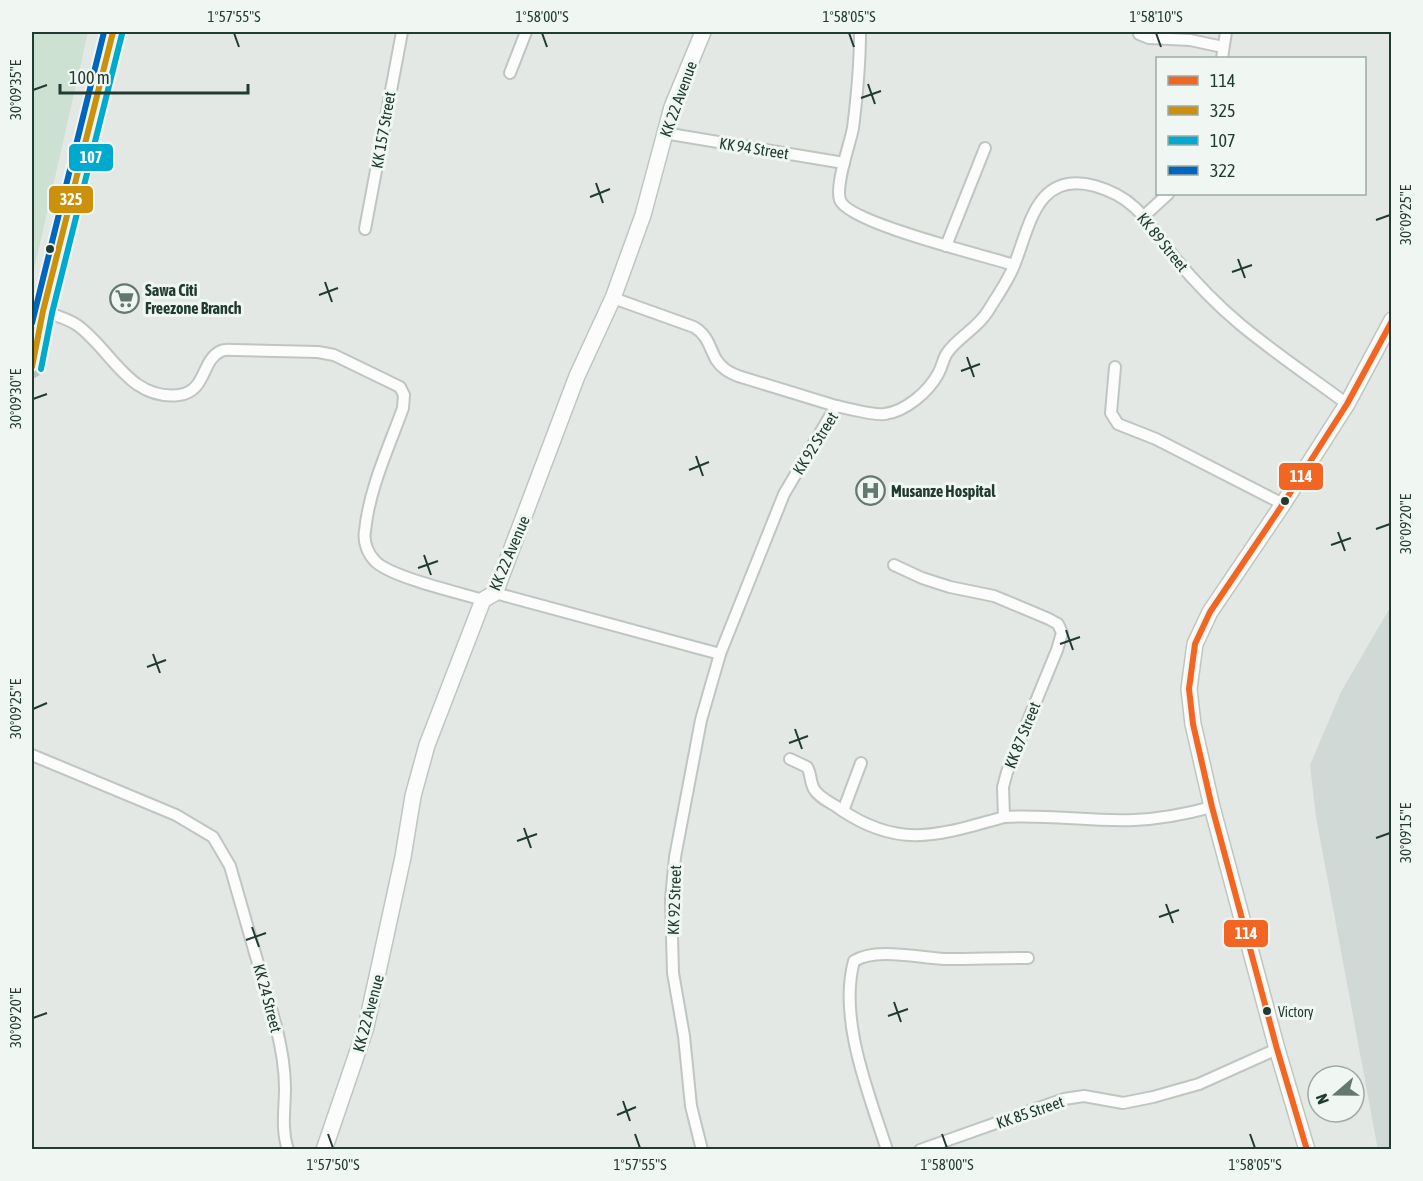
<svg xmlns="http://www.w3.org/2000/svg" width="1423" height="1181" font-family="'Asap Condensed',sans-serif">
	<rect width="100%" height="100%" fill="#e3e8e5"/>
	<path fill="#d0d9d5" d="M 1391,606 L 1392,1149 L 1378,1150 L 1316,817 L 1310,765 L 1341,692 Z"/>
	<path fill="#cce1d1" d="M 32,32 L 88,32 L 32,279 Z"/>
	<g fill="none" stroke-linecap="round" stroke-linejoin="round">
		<defs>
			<g id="street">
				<path d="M 860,32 C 860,63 857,96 853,128 C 850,144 835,185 840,200 C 848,223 986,256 1014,265"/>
				<path d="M 1139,34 L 1149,38 L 1190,40 L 1223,47"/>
				<path d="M 1222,58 L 1226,32"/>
				<path d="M 510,73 L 526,32"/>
				<path d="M 664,133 L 844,163"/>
				<path d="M 1144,216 L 1168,194"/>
				<path d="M 365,229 L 402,32"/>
				<path d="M 946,246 L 985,148"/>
				<path d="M 613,298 L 694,327 C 713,338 709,358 725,369 C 728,372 734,374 738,376 L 836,406"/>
				<path d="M 43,311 C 54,315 67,318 77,325 C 111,349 129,401 179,395 C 207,391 201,360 221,351 C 225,349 231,350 235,350 L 318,352 L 334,355 L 400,387 L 404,395 L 403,408 C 389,447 369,489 365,531 C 363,542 368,554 375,561 C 390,577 460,593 483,600"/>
				<path d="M 1115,367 L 1111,413 L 1118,424 L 1156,439 L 1283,504"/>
				<path d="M 894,565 L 922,578 L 950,587 L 994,596 L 1049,619 L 1058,624 L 1062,633 L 1057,650 L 1007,772 L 1003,787 L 1004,817 C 1048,814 1091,822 1134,820 C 1161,819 1186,814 1212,807"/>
				<path d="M 495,593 L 720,654"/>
				<path d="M 32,755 L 176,815 L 213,837 L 230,866 L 276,1026 C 281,1046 285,1067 285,1088 C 285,1109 281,1129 288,1150"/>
				<path d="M 790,759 L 807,767 C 811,773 810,782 814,789 C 819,798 832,803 840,809 C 900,850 939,835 1004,817"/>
				<path d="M 843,811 L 861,763"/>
				<path d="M 702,1150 L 691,1106 L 684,1036 L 673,973 L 671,899 L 675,857 L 701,720 L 720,654 L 784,494 L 836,406 C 847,408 875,416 885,414 C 906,411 928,392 938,374 C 942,367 943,359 947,353 C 958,337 978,328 988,311 C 997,296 1009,280 1015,263 C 1030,225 1037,170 1095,186 C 1138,198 1149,225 1174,257 C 1194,281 1217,305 1241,325 C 1275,353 1312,378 1347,404"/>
				<path d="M 887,1150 C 869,1094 838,1019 854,961 C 876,947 919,958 945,959 C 973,959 1001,958 1028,958"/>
				<path d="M 920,1150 L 1064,1099 L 1084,1096 L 1123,1103 L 1153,1097 L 1199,1084 L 1277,1049"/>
			</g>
			<g id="secondary">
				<path d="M 324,1150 L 366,1027 L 403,857 L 413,796 L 427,745 L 483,600 L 495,593 L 577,376 L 613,298 L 643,215 L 672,107 L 703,32"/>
				<path d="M 1307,1150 L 1277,1049 L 1212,807 L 1193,724 L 1189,689 L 1195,644 L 1210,612 L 1283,504 L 1347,404 L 1392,320"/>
			</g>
			<path id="highway" d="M 32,367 L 43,311 L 113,32"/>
		</defs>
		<use href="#street" stroke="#c0c5c2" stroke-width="14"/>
		<use href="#secondary" stroke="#bec6c2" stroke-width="18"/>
		<use href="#highway" stroke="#bcc4c1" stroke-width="22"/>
		<use href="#street" stroke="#fbfcfb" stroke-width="10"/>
		<use href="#secondary" stroke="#fbfcfb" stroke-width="15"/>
		<use href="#highway" stroke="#b9c2bf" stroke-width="20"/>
		<defs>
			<path id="bus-1" d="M 1307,1150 L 1277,1049 L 1212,807 L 1193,724 L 1189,689 L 1195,644 L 1210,612 L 1283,504 L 1347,404 L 1392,321"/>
			<path id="bus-2" d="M 32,367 L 43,311 L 113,32"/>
			<path id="bus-3" d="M 41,369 L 52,313 L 122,34"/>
			<path id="bus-4" d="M 32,323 L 104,32"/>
		</defs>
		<use href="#bus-1" stroke="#f0f7f3" stroke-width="10"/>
		<use href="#bus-2" stroke="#f0f7f3" stroke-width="10"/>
		<use href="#bus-3" stroke="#f0f7f3" stroke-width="10"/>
		<use href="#bus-4" stroke="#f0f7f3" stroke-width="10"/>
		<use href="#bus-1" stroke="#f26522" stroke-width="6"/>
		<use href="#bus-2" stroke="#cc900a" stroke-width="6"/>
		<use href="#bus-3" stroke="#00a9ce" stroke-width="6"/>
		<use href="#bus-4" stroke="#0065bd" stroke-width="6"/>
	</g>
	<path fill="none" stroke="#213a32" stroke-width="2" d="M 234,33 L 239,47M 542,33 L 547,47M 849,33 L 854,47M 1156,33 L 1161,47M 868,84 L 875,104M 33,90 L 47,85M 861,98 L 881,91M 596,183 L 603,203M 590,197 L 610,189M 1376,220 L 1390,215M 1238,259 L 1245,278M 1232,272 L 1252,265M 325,282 L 332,302M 319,295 L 338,288M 967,357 L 974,377M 961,371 L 980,364M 33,399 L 47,394M 696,456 L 703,476M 689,470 L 709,462M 1376,529 L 1390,524M 1338,532 L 1345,551M 1331,545 L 1351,538M 424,555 L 431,575M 418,568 L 438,561M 1066,630 L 1073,650M 1060,644 L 1080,637M 153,654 L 160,673M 147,667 L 166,660M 33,709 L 47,703M 795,729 L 802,749M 789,743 L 808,736M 524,828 L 531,848M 1376,838 L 1390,833M 517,841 L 537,834M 1166,904 L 1173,923M 1159,917 L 1179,910M 252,927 L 259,947M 246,940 L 266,933M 894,1002 L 901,1022M 888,1016 L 908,1009M 33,1018 L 47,1013M 623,1101 L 630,1121M 617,1115 L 636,1107M 328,1134 L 333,1148M 635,1134 L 640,1148M 942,1134 L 947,1148M 1250,1134 L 1255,1148"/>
	<defs>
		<symbol id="supermarket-ring" viewBox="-11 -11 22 22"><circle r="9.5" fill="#f0f7f3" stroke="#657771" stroke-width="1.5"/><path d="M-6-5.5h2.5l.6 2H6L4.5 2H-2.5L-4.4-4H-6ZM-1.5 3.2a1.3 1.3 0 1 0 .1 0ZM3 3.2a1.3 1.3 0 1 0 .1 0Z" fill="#657771"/></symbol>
		<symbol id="hospital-ring" viewBox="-11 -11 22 22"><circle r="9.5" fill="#f0f7f3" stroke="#657771" stroke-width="1.5"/><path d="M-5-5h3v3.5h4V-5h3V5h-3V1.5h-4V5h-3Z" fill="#657771"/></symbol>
	</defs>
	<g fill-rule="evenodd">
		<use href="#supermarket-ring" x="108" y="282" width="33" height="33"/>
		<use href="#hospital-ring" x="854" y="474" width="33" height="33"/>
	</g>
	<g fill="#213a32" stroke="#f0f7f3" stroke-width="2">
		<circle cx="50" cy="249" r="5"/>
		<circle cx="1285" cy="501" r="5"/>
		<circle cx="1267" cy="1011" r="5"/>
	</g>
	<g text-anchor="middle" stroke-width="6" stroke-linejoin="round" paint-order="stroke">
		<g font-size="14" fill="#213a32" stroke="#f0f7f3" text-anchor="start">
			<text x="1278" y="1017">Victory</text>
		</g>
		<g font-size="16" fill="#213a32" stroke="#f0f7f3">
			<text transform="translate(678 99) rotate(-70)" y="6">KK 22 Avenue</text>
			<text transform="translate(383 130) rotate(-80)" y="6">KK 157 Street</text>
			<text transform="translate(754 148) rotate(9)" y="6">KK 94 Street</text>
			<text transform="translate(1163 242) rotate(51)" y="6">KK 89 Street</text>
			<text transform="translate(815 443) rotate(-58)" y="6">KK 92 Street</text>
			<text transform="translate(509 553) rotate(-67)" y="6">KK 22 Avenue</text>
			<text transform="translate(1022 735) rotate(-68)" y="6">KK 87 Street</text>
			<text transform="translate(674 900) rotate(-88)" y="6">KK 92 Street</text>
			<text transform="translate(268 998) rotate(75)" y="6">KK 24 Street</text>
			<text transform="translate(368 1013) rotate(-75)" y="6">KK 22 Avenue</text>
			<text transform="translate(1030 1112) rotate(-19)" y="6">KK 85 Street</text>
		</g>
		<g font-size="16" font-weight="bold" fill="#213a32" stroke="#f0f7f3" text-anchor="start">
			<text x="145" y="296">Sawa Citi<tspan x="145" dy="18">Freezone Branch</tspan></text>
			<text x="891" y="497">Musanze Hospital</text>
		</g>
	</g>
	<g stroke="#f0f7f3" stroke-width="2">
		<rect x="68" y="143" width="46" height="29" rx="6" fill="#00a9ce"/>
		<rect x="48" y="185" width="46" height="29" rx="6" fill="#cc900a"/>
		<rect x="1278" y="462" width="46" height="29" rx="6" fill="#f26522"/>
		<rect x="1223" y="919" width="46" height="29" rx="6" fill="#f26522"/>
	</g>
	<g font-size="16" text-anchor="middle" font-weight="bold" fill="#fff">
		<text x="91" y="163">107</text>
		<text x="71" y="205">325</text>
		<text x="1301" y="482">114</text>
		<text x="1246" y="939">114</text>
	</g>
	<rect width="1423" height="1181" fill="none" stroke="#f0f7f3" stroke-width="66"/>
	<rect x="1156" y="57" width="210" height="138" fill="#f0f7f3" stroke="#9daba6" stroke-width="1.5"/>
	<rect x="1168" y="76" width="30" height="9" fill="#f26522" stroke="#9daba6" stroke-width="1.5"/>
	<text x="1210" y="87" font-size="18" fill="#213a32">114</text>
	<rect x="1168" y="106" width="30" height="9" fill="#cc900a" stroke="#9daba6" stroke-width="1.5"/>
	<text x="1210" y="117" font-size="18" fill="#213a32">325</text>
	<rect x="1168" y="136" width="30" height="9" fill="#00a9ce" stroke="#9daba6" stroke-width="1.5"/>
	<text x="1210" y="147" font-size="18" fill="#213a32">107</text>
	<rect x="1168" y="166" width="30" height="9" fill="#0065bd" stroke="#9daba6" stroke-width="1.5"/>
	<text x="1210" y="177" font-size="18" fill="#213a32">322</text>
	<g transform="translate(1336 1094) rotate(250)"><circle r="28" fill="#f0f7f3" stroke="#9daba6" stroke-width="1.5"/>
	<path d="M0-4.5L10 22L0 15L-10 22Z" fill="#657771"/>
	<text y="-9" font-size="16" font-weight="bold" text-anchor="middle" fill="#213a32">N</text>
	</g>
	<path d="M60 84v9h188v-9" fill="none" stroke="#213a32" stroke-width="3"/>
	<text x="69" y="84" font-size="18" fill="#213a32" stroke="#f0f7f3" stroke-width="4.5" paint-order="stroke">100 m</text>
	<rect x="33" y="33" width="1357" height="1115" fill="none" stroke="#213a32" stroke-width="2"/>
	<g font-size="15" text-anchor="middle" fill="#213a32">
		<text x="234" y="22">1°57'55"S</text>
		<text x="542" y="22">1°58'00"S</text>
		<text x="849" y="22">1°58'05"S</text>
		<text x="1156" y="22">1°58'10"S</text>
		<text transform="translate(16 90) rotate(-90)" y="5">30°09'35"E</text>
		<text transform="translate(1406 215) rotate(-90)" y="5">30°09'25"E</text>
		<text transform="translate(16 399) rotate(-90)" y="5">30°09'30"E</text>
		<text transform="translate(1406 524) rotate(-90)" y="5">30°09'20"E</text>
		<text transform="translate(16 709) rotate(-90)" y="5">30°09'25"E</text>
		<text transform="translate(1406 833) rotate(-90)" y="5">30°09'15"E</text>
		<text transform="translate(16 1018) rotate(-90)" y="5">30°09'20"E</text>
		<text x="333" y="1170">1°57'50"S</text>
		<text x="640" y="1170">1°57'55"S</text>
		<text x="947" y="1170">1°58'00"S</text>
		<text x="1255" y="1170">1°58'05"S</text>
	</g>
</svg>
